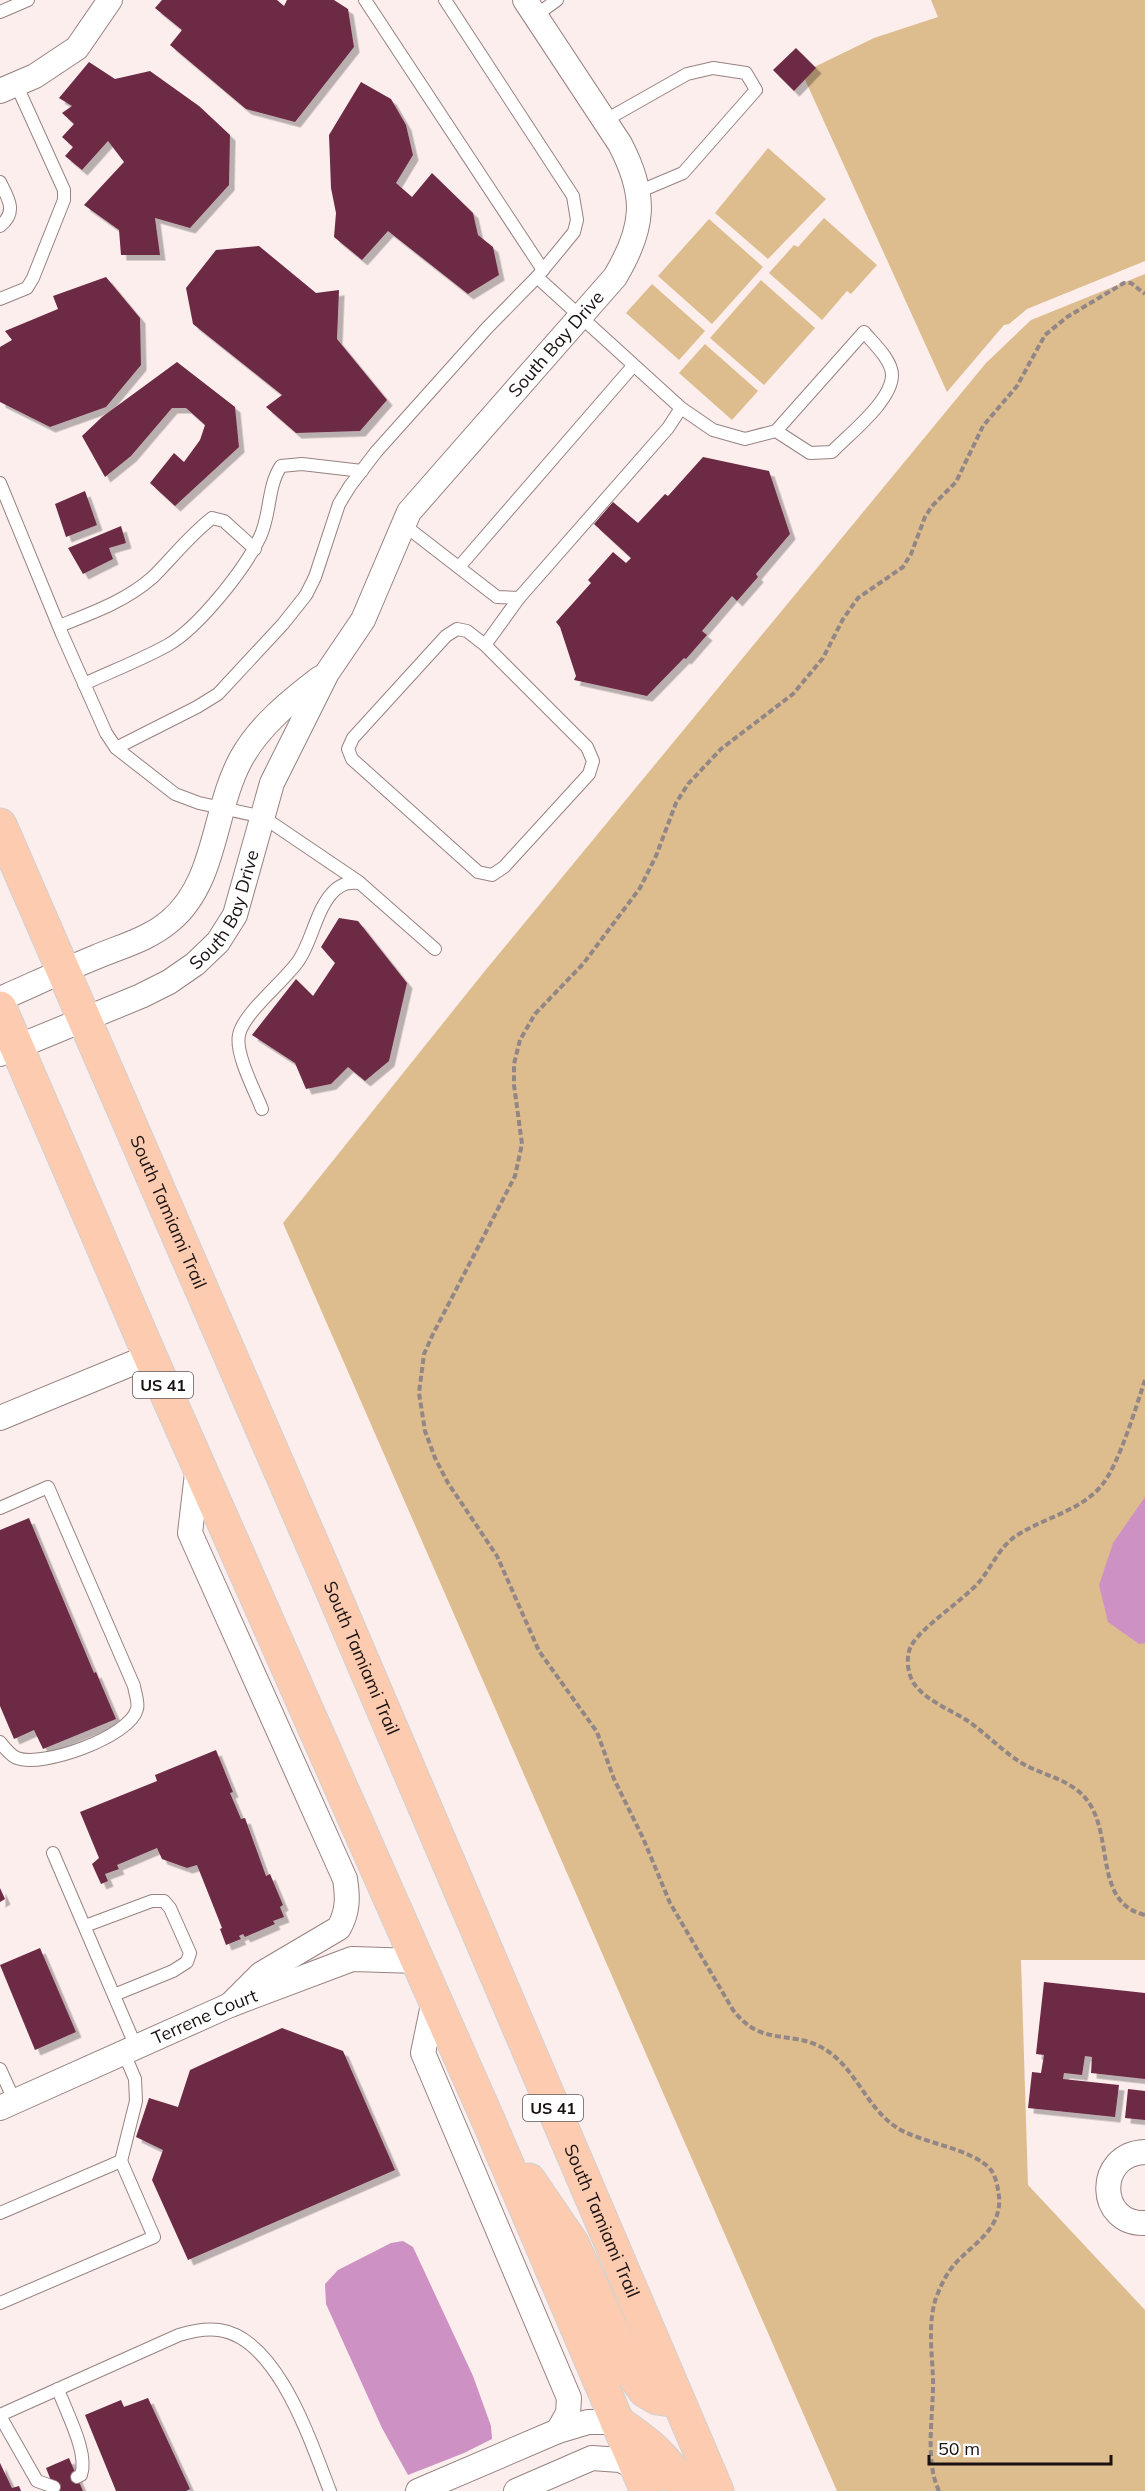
<svg xmlns="http://www.w3.org/2000/svg" width="1145" height="2491" font-family="Mulish,sans-serif">
	<defs>
		<filter id="shadow"><feDropShadow dx="5.5" dy="5.5" stdDeviation="0" flood-color="#0004"/></filter>
	</defs>
	<rect width="100%" height="100%" fill="#fceeed"/>
	<g fill="#ddbc8e">
		<path d="M 931,0 L 1145,0 L 1145,261 L 1027,309 L 1009,324 L 1004,325 L 947,392 L 802,73 L 874,38 L 938,17 Z"/>
		<path d="M 768,148 L 826,199 L 768,259 L 715,213 Z"/>
		<path d="M 824,218 L 877,265 L 851,294 L 847,291 L 822,320 L 769,273 L 794,245 L 798,247 Z"/>
		<path d="M 709,219 L 763,267 L 712,324 L 658,276 Z"/>
		<path d="M 1145,274 L 1145,1960 L 1021,1960 L 1028,2185 L 1145,2310 L 1145,2491 L 837,2491 L 283,1223 L 484,972 L 986,363 L 1031,320 Z"/>
		<path d="M 761,280 L 815,328 L 764,385 L 710,338 Z"/>
		<path d="M 652,284 L 705,331 L 679,360 L 626,313 Z"/>
		<path d="M 705,344 L 758,391 L 732,420 L 679,373 Z"/>
	</g>
	<g fill="#cd91c4">
		<path d="M 1145,1497 L 1145,1643 L 1139,1644 L 1108,1622 L 1099,1585 L 1113,1543 Z"/>
		<path d="M 403,2241 L 413,2247 L 473,2376 L 491,2426 L 492,2439 L 464,2453 L 408,2475 L 382,2428 L 326,2304 L 325,2284 L 338,2270 L 391,2243 Z"/>
	</g>
	<g fill="#6d2b45" filter="url(#shadow)">
		<path d="M 162,0 L 277,0 L 284,6 L 287,0 L 334,0 L 348,9 L 354,47 L 295,122 L 246,109 L 170,45 L 182,30 L 155,8 Z"/>
		<path d="M 796,48 L 816,68 L 794,91 L 773,70 Z"/>
		<path d="M 89,62 L 115,79 L 150,71 L 199,106 L 230,135 L 229,185 L 190,228 L 155,218 L 160,255 L 121,255 L 119,230 L 84,205 L 124,162 L 108,141 L 82,170 L 65,156 L 73,147 L 62,137 L 74,124 L 62,113 L 72,106 L 59,98 Z"/>
		<path d="M 361,82 L 391,99 L 406,125 L 413,155 L 396,183 L 412,197 L 432,173 L 473,213 L 478,235 L 493,247 L 499,275 L 468,294 L 388,231 L 362,260 L 334,237 L 336,213 L 331,188 L 329,135 Z"/>
		<path d="M 259,246 L 316,293 L 339,290 L 337,339 L 387,400 L 360,431 L 296,433 L 266,407 L 282,395 L 193,324 L 186,288 L 216,250 Z"/>
		<path d="M 106,277 L 140,318 L 141,365 L 106,407 L 50,427 L 0,402 L 0,347 L 12,340 L 5,331 L 58,309 L 53,296 Z"/>
		<path d="M 177,362 L 235,407 L 239,447 L 175,506 L 150,483 L 174,453 L 184,462 L 200,440 L 205,425 L 186,408 L 172,408 L 131,456 L 105,477 L 82,436 L 102,417 Z"/>
		<path d="M 703,457 L 769,471 L 790,534 L 756,574 L 758,577 L 737,601 L 732,596 L 702,631 L 707,635 L 686,659 L 684,658 L 647,696 L 574,680 L 576,676 L 560,627 L 556,622 L 591,583 L 588,580 L 613,552 L 626,563 L 631,558 L 594,524 L 613,502 L 638,523 L 665,494 L 668,496 Z"/>
		<path d="M 85,491 L 97,525 L 66,537 L 55,504 Z"/>
		<path d="M 121,526 L 126,543 L 109,548 L 113,559 L 83,574 L 68,548 Z"/>
		<path d="M 339,918 L 358,921 L 407,983 L 389,1061 L 365,1081 L 348,1067 L 331,1084 L 306,1089 L 295,1063 L 252,1035 L 296,979 L 313,996 L 335,963 L 321,947 Z"/>
		<path d="M 29,1518 L 94,1673 L 96,1672 L 116,1719 L 43,1749 L 34,1730 L 14,1739 L 0,1706 L 0,1530 Z"/>
		<path d="M 216,1750 L 233,1792 L 230,1793 L 241,1819 L 245,1818 L 266,1876 L 270,1874 L 283,1905 L 280,1907 L 284,1917 L 273,1921 L 275,1924 L 245,1937 L 243,1934 L 239,1936 L 241,1939 L 226,1945 L 220,1929 L 222,1928 L 197,1865 L 187,1868 L 162,1859 L 157,1848 L 117,1865 L 119,1869 L 105,1874 L 108,1881 L 101,1884 L 92,1864 L 99,1858 L 80,1812 L 157,1781 L 155,1775 Z"/>
		<path d="M 0,1888 L 5,1899 L 0,1902 Z"/>
		<path d="M 40,1948 L 76,2032 L 35,2050 L 0,1965 Z"/>
		<path d="M 1044,1982 L 1145,1993 L 1145,2079 L 1091,2073 L 1092,2057 L 1085,2056 L 1082,2075 L 1064,2073 L 1063,2079 L 1119,2085 L 1115,2117 L 1028,2108 L 1032,2072 L 1041,2073 L 1044,2055 L 1036,2054 Z"/>
		<path d="M 282,2028 L 343,2051 L 395,2170 L 188,2260 L 152,2180 L 163,2150 L 136,2137 L 149,2098 L 178,2107 L 190,2070 Z"/>
		<path d="M 1128,2089 L 1145,2091 L 1145,2120 L 1125,2118 Z"/>
		<path d="M 148,2398 L 190,2489 L 186,2491 L 116,2491 L 85,2415 L 121,2400 L 124,2407 Z"/>
		<path d="M 69,2458 L 83,2491 L 55,2491 L 46,2468 Z"/>
		<path d="M 0,2463 L 12,2488 L 19,2486 L 21,2491 L 0,2491 Z"/>
	</g>
	<g fill="none" stroke-linecap="round" stroke-linejoin="round">
		<defs>
			<g id="lane">
				<path d="M 365,0 L 543,270"/>
				<path d="M 0,12 L 28,0"/>
				<path d="M 535,16 L 557,0"/>
				<path d="M 604,121 L 687,74 L 713,68 L 746,73 L 756,90 L 683,173 L 638,192"/>
				<path d="M 0,182 C 8,198 18,212 0,226"/>
				<path d="M 537,277 L 681,408 L 713,430 L 745,439 L 776,431 L 864,332 C 873,343 892,360 892,375 C 892,401 849,434 832,452 L 810,453 L 776,431"/>
				<path d="M 0,299 L 27,288 L 33,278 L 64,200 L 64,190 L 16,84"/>
				<path d="M 0,483 L 62,634 L 106,733 L 116,748 L 197,707 L 218,694 L 283,624 L 306,595 L 315,577 L 339,504 L 350,486 L 376,452 L 487,328 L 537,277 L 561,248 L 574,232 L 577,220 L 573,196 L 445,0"/>
				<path d="M 404,525 L 497,597 L 519,598 L 668,428 L 681,408"/>
				<path d="M 459,567 L 633,366"/>
				<path d="M 59,626 C 92,613 126,601 153,577 C 173,557 190,535 212,518 L 224,521 L 255,549"/>
				<path d="M 485,645 L 467,631 L 457,629 L 446,636 L 353,738 L 348,749 L 352,759 L 478,872 L 492,875 L 504,867 L 589,774 L 593,761 L 587,747 L 485,645 L 519,598"/>
				<path d="M 84,684 C 112,671 141,660 168,645 C 199,627 245,569 260,537 C 271,514 267,487 281,466 L 302,464 L 362,471"/>
				<path d="M 116,748 L 175,794 L 199,803 L 263,817 L 359,882"/>
				<path d="M 262,1109 C 255,1091 235,1054 239,1035 C 243,1013 286,980 299,960 C 313,939 316,908 335,890 C 343,883 350,882 360,883 L 435,949"/>
				<path d="M 0,1508 L 48,1487 L 134,1686 C 135,1693 139,1703 137,1709 C 130,1737 42,1768 17,1758 C 11,1756 4,1747 0,1742"/>
				<path d="M 53,1853 L 136,2047"/>
				<path d="M 85,1926 L 152,1901 L 164,1901 L 170,1908 L 190,1953 L 187,1962 L 173,1971 L 114,1995"/>
				<path d="M 0,2069 L 15,2102"/>
				<path d="M 121,2161 L 136,2101 L 135,2079 L 124,2053"/>
				<path d="M 0,2213 L 121,2161 L 154,2237 L 0,2303"/>
				<path d="M 58,2389 C 66,2412 89,2453 81,2475 L 77,2477"/>
				<path d="M 0,2415 L 179,2335 C 192,2331 205,2328 219,2330 C 278,2338 311,2443 330,2491"/>
				<path d="M 0,2416 L 37,2481 L 54,2487"/>
			</g>
			<g id="street">
				<path d="M 0,91 L 35,76 L 77,48 L 110,0"/>
				<path d="M 0,999 C 32,985 64,970 96,957 C 122,946 149,939 170,921 C 217,882 213,810 241,759 C 259,726 290,701 320,678"/>
				<path id="s1" d="M 0,1054 L 141,996 L 169,982 L 195,964 L 218,942 L 235,915 L 272,783 L 327,673 L 363,620 L 409,512 L 615,277 C 645,227 647,196 620,144 L 525,0"/>
				<path d="M 0,1418 L 150,1356"/>
				<path d="M 198,1465 L 190,1533 L 345,1879 C 348,1898 348,1911 339,1928 L 261,1974 L 230,2005"/>
				<path d="M 434,2000 L 423,2053 L 569,2398 L 568,2413 L 558,2431"/>
				<path id="s2" d="M 0,2108 L 230,2005 L 352,1959 L 418,1961"/>
				<path d="M 1145,2152 C 1095,2154 1097,2225 1145,2223"/>
				<path d="M 418,2491 L 558,2431 L 588,2422 L 617,2422"/>
				<path d="M 516,2491 L 592,2458 L 620,2460 L 636,2467"/>
			</g>
			<g id="primary">
				<path id="s3" d="M 0,825 L 327,1578 L 717,2491"/>
				<path d="M 0,1008 L 150,1356 L 489,2122 L 647,2491"/>
				<path d="M 529,2180 L 572,2243 L 630,2370 L 645,2391 L 657,2398 L 678,2401"/>
				<path d="M 617,2422 C 645,2441 670,2459 684,2491"/>
			</g>
		</defs>
		<use href="#lane" stroke="#978381" stroke-width="14"/>
		<use href="#street" stroke="#978381" stroke-width="26"/>
		<use href="#primary" stroke="#d1d0d0" stroke-width="35"/>
		<g stroke="#928786" stroke-width="4" stroke-dasharray="6 3" stroke-linecap="butt">
			<path d="M 1145,1380 C 1136,1407 1119,1464 1102,1485 C 1080,1512 1041,1518 1013,1538 C 998,1550 992,1566 980,1581 C 963,1601 922,1626 911,1646 C 905,1658 908,1676 915,1685 C 927,1701 951,1710 968,1721 C 988,1735 1004,1753 1025,1765 C 1040,1773 1057,1777 1071,1786 C 1123,1816 1085,1901 1145,1915"/>
			<path d="M 939,2491 C 924,2460 934,2412 933,2378 C 932,2353 928,2326 935,2301 C 939,2289 946,2274 954,2265 C 973,2243 1002,2230 999,2196 C 998,2188 996,2177 991,2170 C 973,2148 919,2143 896,2127 C 866,2107 856,2069 826,2050 C 792,2028 763,2049 733,2010 L 670,1903 L 643,1838 L 614,1779 L 597,1732 L 539,1651 L 497,1556 L 448,1483 L 435,1458 L 425,1431 L 419,1393 L 424,1354 L 433,1334 L 515,1176 L 522,1144 L 514,1085 L 514,1064 L 520,1040 L 535,1014 L 583,964 L 640,888 L 656,856 L 676,803 L 688,784 L 721,749 L 793,694 L 823,658 L 843,619 L 858,598 L 903,567 L 911,554 L 925,517 L 932,506 L 956,482 L 983,426 L 1017,386 L 1045,335 L 1067,317 L 1124,283 L 1131,283 L 1145,294"/>
		</g>
		<use href="#lane" stroke="#fff" stroke-width="12"/>
		<use href="#street" stroke="#fff" stroke-width="24"/>
		<use href="#primary" stroke="#fdccb0" stroke-width="33"/>
	</g>
	<g text-anchor="middle" stroke-width="6" stroke-linejoin="round" paint-order="stroke">
		<g fill="#fff" stroke="#5f5959" stroke-width="1.5">
			<rect x="133" y="1372" width="60" height="26" rx="4.5"/>
			<rect x="523" y="2095" width="60" height="26" rx="4.5"/>
		</g>
		<g font-size="16" font-weight="bold" fill="#1a1212">
			<text x="163" y="1391">US 41</text>
			<text x="553" y="2114">US 41</text>
		</g>
		<g font-size="18" fill="#1a1212" stroke="#fff">
			<text dy="6" stroke="none"><textPath href="#s1" startOffset="944">South Bay Drive</textPath></text>
			<text dy="6" stroke="none"><textPath href="#s1" startOffset="279">South Bay Drive</textPath></text>
			<text dy="6" stroke="none"><textPath href="#s3" startOffset="422">South Tamiami Trail</textPath></text>
			<text dy="6" stroke="none"><textPath href="#s3" startOffset="908">South Tamiami Trail</textPath></text>
			<text dy="6" stroke="none"><textPath href="#s2" startOffset="224">Terrene Court</textPath></text>
			<text dy="6" stroke="none"><textPath href="#s3" startOffset="1520">South Tamiami Trail</textPath></text>
		</g>
	</g>
	<path d="M929 2455v9h182v-9" fill="none" stroke="#1a1212" stroke-width="3"/>
	<text x="938" y="2455" font-size="18" fill="#1a1212" stroke="#ffffff" stroke-width="4.5" paint-order="stroke">50 m</text>
</svg>
